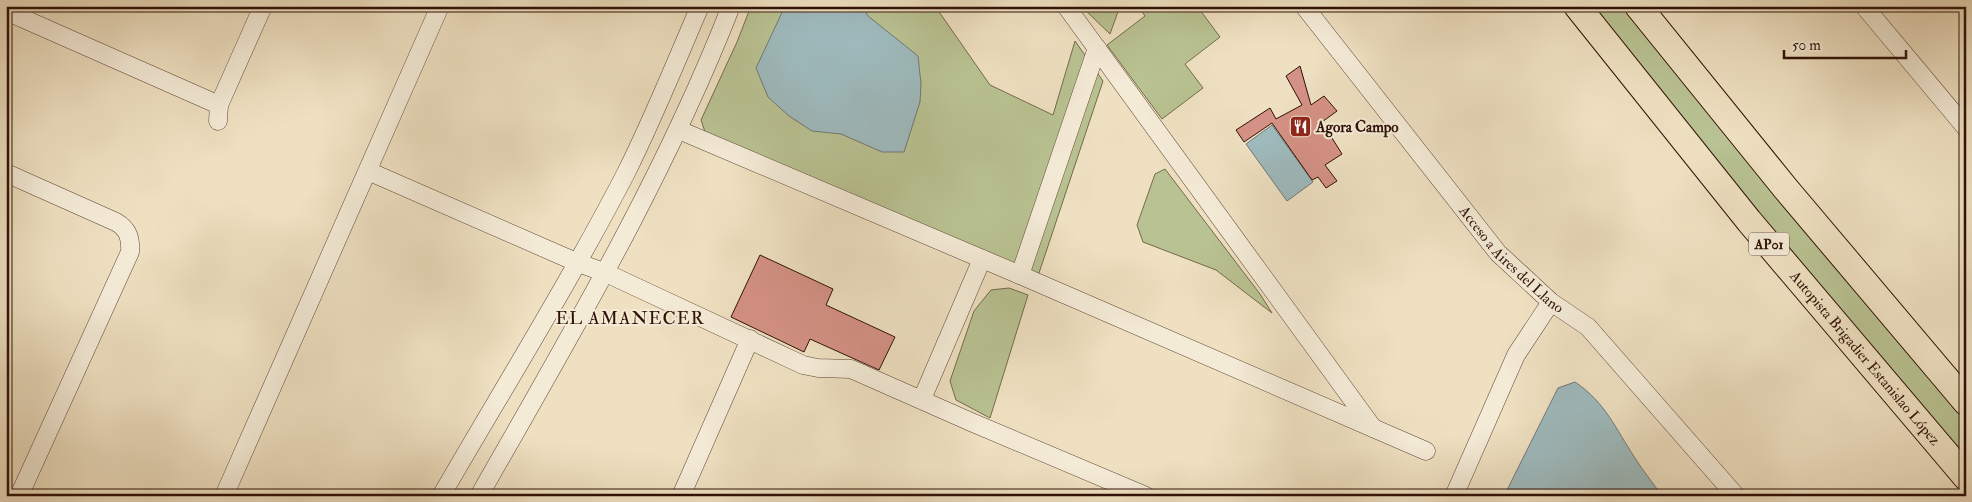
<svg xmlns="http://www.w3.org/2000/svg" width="1972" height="502" font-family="'IM FELL Double Pica',serif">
	<rect width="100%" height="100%" fill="#eee0c1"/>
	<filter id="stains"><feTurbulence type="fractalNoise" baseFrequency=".004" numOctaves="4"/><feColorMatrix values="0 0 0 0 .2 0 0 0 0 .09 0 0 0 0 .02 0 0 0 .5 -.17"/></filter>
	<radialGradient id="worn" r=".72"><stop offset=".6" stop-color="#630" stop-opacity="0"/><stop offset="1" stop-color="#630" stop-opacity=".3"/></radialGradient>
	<g fill="#b9c292" stroke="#746a4c">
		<path d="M 751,6 L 935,6 L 990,85 L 1053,115 L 1075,41 L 1103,81 L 1038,276 L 705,132 L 701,120 L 737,42 Z"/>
		<path d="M 1081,6 L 1120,6 L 1110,34 Z"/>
		<path d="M 1138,6 L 1205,6 L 1200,10 L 1220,37 L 1185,64 L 1203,88 L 1162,119 L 1107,45 L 1145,16 Z"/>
		<path d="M 1577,6 L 1638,6 L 1966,402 L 1966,477 Z"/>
		<path d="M 1165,169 L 1260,294 L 1272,313 L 1216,270 L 1143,242 L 1137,225 L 1155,174 Z"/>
		<path d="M 1009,288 L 1028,295 L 990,418 L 956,400 L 950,381 L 974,311 L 991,290 Z"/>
	</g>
	<g fill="#9ebabd" stroke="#727674">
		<path d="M 785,6 L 862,6 L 868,16 L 918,56 L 921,84 L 920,102 L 904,152 L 882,152 L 841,134 L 812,131 L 789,116 L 768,97 L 756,68 Z"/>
		<path d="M 1272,125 L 1313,182 L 1287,201 L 1246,144 Z"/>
		<path d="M 1575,382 C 1606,403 1615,428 1635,458 C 1643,471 1653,483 1662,496 L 1504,496 L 1558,388 Z"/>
	</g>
	<g fill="#d49185" stroke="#2f1107">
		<path d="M 1300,66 L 1311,105 L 1324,96 L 1337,111 L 1322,122 L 1342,154 L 1325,165 L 1337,181 L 1326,188 L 1318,177 L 1312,180 L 1272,123 L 1244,142 L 1236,130 L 1270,108 L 1276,119 L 1302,105 L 1286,76 Z"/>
		<path d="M 760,255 L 833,289 L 826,305 L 895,337 L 879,370 L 810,339 L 804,352 L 731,317 Z"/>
	</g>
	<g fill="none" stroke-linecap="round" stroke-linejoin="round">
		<defs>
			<g id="minor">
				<path d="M 1066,6 L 1373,428"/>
				<path id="s1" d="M 1304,6 L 1498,253 L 1551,302 L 1588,327 L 1736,496"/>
				<path d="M 1864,6 L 1966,128"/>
				<path d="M 6,11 L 219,105"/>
				<path d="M 218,121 L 219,105 L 263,6"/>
				<path d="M 679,130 L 1020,275 L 1426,451"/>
				<path d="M 368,171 L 576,262 L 606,273 L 803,365 L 818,368 L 851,369 L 971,422 L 1146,496"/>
				<path d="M 6,173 L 116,222 C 128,229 131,238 130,252 L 19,496"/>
				<path d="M 1020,275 L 1097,48"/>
				<path d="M 922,399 L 982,259"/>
				<path d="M 224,496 L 440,6"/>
				<path d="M 441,496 C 503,389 569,283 626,173 C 653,119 676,62 700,6"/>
				<path d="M 479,496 C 570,336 664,178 731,6"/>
				<path d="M 681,496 L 750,339"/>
				<path d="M 1454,496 L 1516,355 L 1551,302"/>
			</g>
			<g id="highway">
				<path id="s2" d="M 1577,6 L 1749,221 L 1966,477"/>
				<path d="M 1638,6 L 1786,189 L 1966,402"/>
			</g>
		</defs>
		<use href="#minor" stroke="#5f4536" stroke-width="19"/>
		<use href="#highway" stroke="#2f1107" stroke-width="28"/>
		<use href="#minor" stroke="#f4ebd7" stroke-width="18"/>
		<use href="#highway" stroke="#eee0c1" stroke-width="26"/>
	</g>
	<defs>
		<symbol id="restaurant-square" viewBox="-11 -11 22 22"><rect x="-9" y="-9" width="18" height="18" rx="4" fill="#8f2418" stroke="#f4ebd7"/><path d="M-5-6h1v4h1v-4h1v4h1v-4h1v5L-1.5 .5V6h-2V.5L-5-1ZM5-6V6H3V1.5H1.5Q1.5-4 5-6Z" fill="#fff"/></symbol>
	</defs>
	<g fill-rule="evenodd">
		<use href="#restaurant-square" x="1288" y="114" width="25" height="25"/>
	</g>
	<g text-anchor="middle" stroke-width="4" stroke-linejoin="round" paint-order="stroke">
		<rect fill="#f4ebd7" stroke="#6a5245" stroke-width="1" x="1749" y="232.5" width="40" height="23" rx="4"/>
		<g font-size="14" font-weight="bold" fill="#2f1107">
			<text x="1769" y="249">AP01</text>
		</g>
		<g font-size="15" font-weight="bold" fill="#2f1107" stroke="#f4ebd7" text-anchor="start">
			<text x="1316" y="132">Agora Campo</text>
		</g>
		<g font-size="15" fill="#2f1107" stroke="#f4ebd7">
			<text dy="5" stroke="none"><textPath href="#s1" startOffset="328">Acceso a Aires del Llano</textPath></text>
			<text dy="5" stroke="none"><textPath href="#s2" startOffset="455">Autopista Brigadier Estanislao López</textPath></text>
		</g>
		<g font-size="18" letter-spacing="1" fill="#2f1107" stroke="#f4ebd7">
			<text x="630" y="324">EL AMANECER</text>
		</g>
	</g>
	<rect width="1972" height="502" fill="none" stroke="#eee0c1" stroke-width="25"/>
	<rect x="8" y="8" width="1957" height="487" fill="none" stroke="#2f1107" stroke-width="2.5"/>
	<rect x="12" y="12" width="1947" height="477" fill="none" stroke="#2f1107"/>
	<path d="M1784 50v8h122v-8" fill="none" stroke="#2f1107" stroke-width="2.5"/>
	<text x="1792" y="50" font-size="15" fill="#2f1107" stroke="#f4ebd7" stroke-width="4" paint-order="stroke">50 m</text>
	<rect width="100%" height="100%" filter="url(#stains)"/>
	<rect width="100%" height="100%" fill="url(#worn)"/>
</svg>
